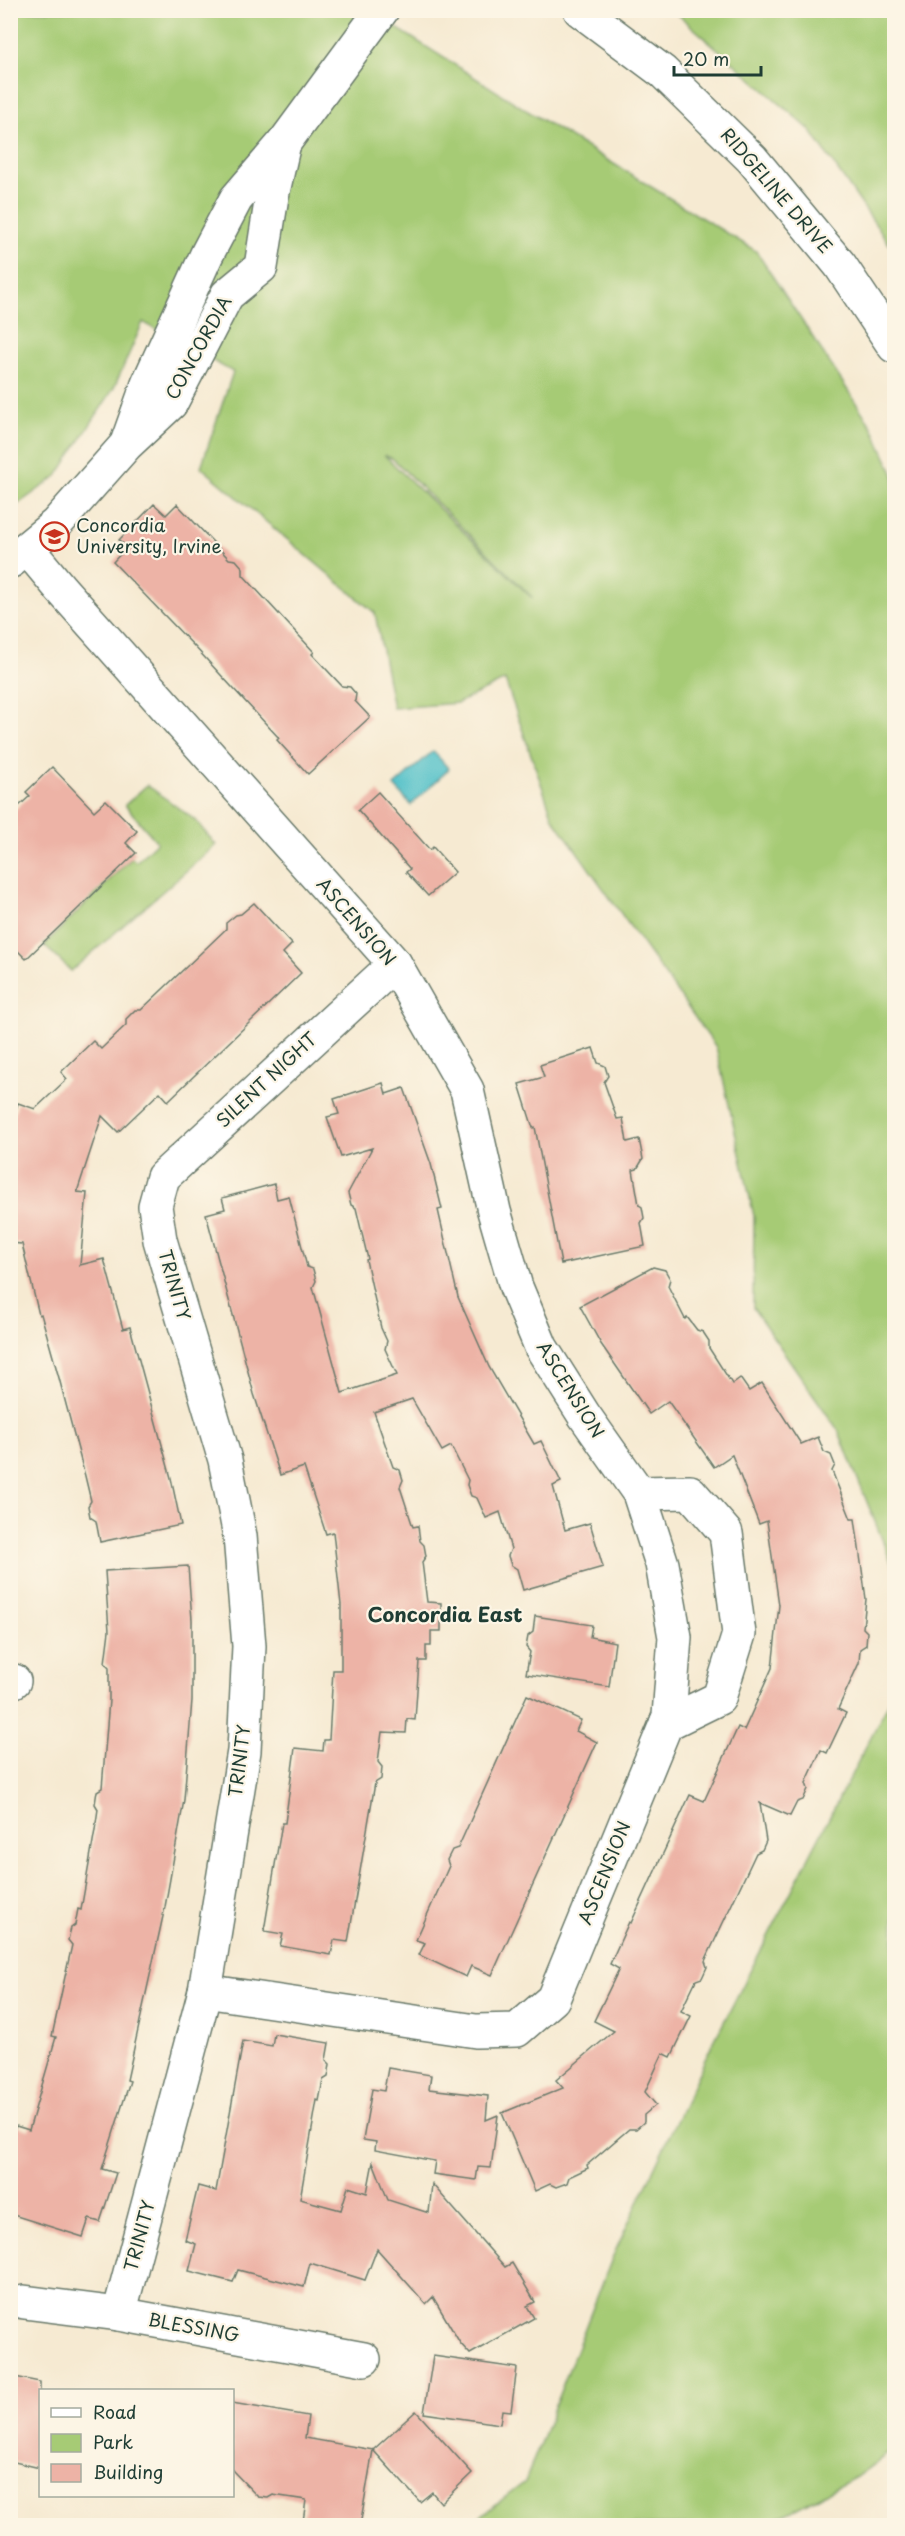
<svg xmlns="http://www.w3.org/2000/svg" width="905" height="2536" font-family="'Playpen Sans',sans-serif">
	<rect width="100%" height="100%" fill="#fcf5e5"/>
	<filter id="ink" filterUnits="userSpaceOnUse"><feTurbulence type="fractalNoise" baseFrequency=".0167" numOctaves="2"/><feDisplacementMap in="SourceGraphic" scale="12" xChannelSelector="R" yChannelSelector="G"/><feConvolveMatrix kernelMatrix="1 2 1 2 8 2 1 2 1" color-interpolation-filters="sRGB"/></filter>
	<filter id="wash" filterUnits="userSpaceOnUse"><feTurbulence type="fractalNoise" baseFrequency=".008" numOctaves="4" result="noise"/><feDisplacementMap in="SourceGraphic" scale="24" xChannelSelector="R" yChannelSelector="G"/><feGaussianBlur stdDeviation="1.35" result="paint"/><feColorMatrix in="noise" values="0 0 0 0 0 0 0 0 0 0 0 0 0 0 0 0 0 1.4 0 .05"/><feComposite in="paint" operator="in"/></filter>
	<g filter="url(#wash)">
		<rect width="100%" height="100%" fill="#f6ead2"/>
		<g fill="#a6cb75" stroke="#628454" stroke-width="1.5" fill-rule="evenodd">
			<path d="M 10,11 L 370,11 L 534,115 L 756,251 L 872,427 L 894,475 L 894,1569 L 838,1430 L 753,1308 L 754,1216 L 716,1047 L 553,818 L 505,680 L 458,703 L 393,708 L 375,613 L 201,467 L 233,372 L 143,322 L 114,388 L 57,476 L 11,509 ZM 384,455 L 393,459 L 532,597 L 531,597 Z"/>
			<path d="M 674,11 L 894,11 L 894,251 L 810,130 Z"/>
			<path d="M 147,785 L 195,820 L 216,845 L 71,971 L 44,945 L 132,858 L 136,862 L 157,842 L 125,805 Z"/>
			<path d="M 894,1692 L 894,2449 L 856,2477 L 765,2525 L 469,2525 L 525,2482 L 613,2256 L 709,2051 Z"/>
		</g>
		<path fill="#53c1c9" stroke="#397f7e" stroke-width="1.5" d="M 433,751 L 449,769 L 411,805 L 394,786 Z"/>
		<g id="blocks">
			<g fill="#edb3a6">
				<path d="M 154,504 L 166,515 L 177,504 L 229,559 L 236,560 L 243,568 L 243,575 L 314,652 L 312,654 L 342,686 L 350,687 L 356,694 L 355,701 L 370,717 L 308,774 L 277,740 L 279,738 L 195,647 L 113,562 L 127,547 L 119,540 Z"/>
				<path d="M 52,767 L 94,811 L 106,800 L 137,831 L 126,843 L 136,853 L 26,959 L 10,943 L 10,814 L 30,796 L 26,792 Z"/>
				<path d="M 378,792 L 430,850 L 433,847 L 455,872 L 428,896 L 406,872 L 410,869 L 358,810 Z"/>
				<path d="M 254,903 L 292,944 L 283,953 L 301,973 L 168,1101 L 160,1092 L 118,1132 L 102,1116 L 77,1192 L 87,1193 L 80,1265 L 104,1259 L 123,1329 L 130,1327 L 171,1478 L 181,1525 L 100,1542 L 96,1521 L 90,1517 L 88,1506 L 91,1501 L 85,1476 L 59,1378 L 41,1314 L 39,1315 L 22,1244 L 10,1243 L 10,1119 L 13,1118 L 18,1103 L 35,1109 L 67,1079 L 61,1072 L 93,1041 L 101,1049 L 126,1025 L 126,1019 L 135,1010 L 141,1010 L 226,929 L 226,923 L 236,915 L 241,914 Z"/>
				<path d="M 593,1048 L 598,1063 L 605,1066 L 608,1076 L 604,1082 L 617,1119 L 623,1118 L 627,1142 L 639,1139 L 643,1159 L 637,1169 L 633,1170 L 639,1205 L 642,1207 L 644,1218 L 641,1223 L 645,1246 L 561,1264 L 535,1127 L 533,1128 L 519,1084 L 544,1077 L 540,1065 Z"/>
				<path d="M 383,1083 L 386,1094 L 404,1088 L 431,1164 L 442,1209 L 438,1210 L 458,1297 L 489,1367 L 534,1444 L 541,1441 L 561,1482 L 553,1486 L 565,1530 L 590,1523 L 603,1567 L 523,1590 L 517,1569 L 511,1565 L 508,1556 L 511,1549 L 500,1512 L 486,1518 L 477,1498 L 471,1496 L 467,1485 L 468,1480 L 451,1446 L 442,1451 L 412,1399 L 374,1412 L 393,1467 L 400,1470 L 403,1480 L 400,1487 L 413,1527 L 418,1526 L 420,1541 L 424,1545 L 426,1556 L 422,1562 L 427,1602 L 441,1603 L 441,1631 L 431,1631 L 431,1646 L 426,1646 L 426,1661 L 419,1661 L 415,1720 L 407,1719 L 406,1733 L 382,1732 L 378,1762 L 382,1767 L 381,1779 L 375,1783 L 348,1942 L 334,1940 L 331,1955 L 280,1946 L 283,1934 L 264,1931 L 282,1823 L 285,1823 L 295,1748 L 323,1751 L 324,1740 L 329,1740 L 333,1670 L 341,1670 L 341,1605 L 333,1532 L 326,1534 L 304,1467 L 280,1475 L 254,1394 L 206,1214 L 225,1209 L 222,1198 L 274,1184 L 277,1199 L 289,1196 L 307,1267 L 313,1269 L 316,1281 L 313,1287 L 342,1393 L 397,1375 L 385,1349 L 387,1341 L 381,1328 L 366,1260 L 368,1259 L 356,1208 L 351,1205 L 348,1193 L 372,1148 L 341,1157 L 327,1117 L 339,1114 L 334,1099 Z"/>
				<path d="M 653,1267 L 665,1270 L 670,1279 L 668,1286 L 685,1319 L 687,1317 L 697,1330 L 703,1332 L 709,1341 L 709,1348 L 732,1384 L 740,1378 L 749,1391 L 762,1383 L 801,1444 L 818,1437 L 824,1452 L 831,1455 L 835,1465 L 832,1471 L 851,1519 L 855,1519 L 866,1599 L 863,1628 L 867,1632 L 866,1645 L 860,1649 L 859,1663 L 838,1709 L 846,1713 L 827,1753 L 821,1750 L 806,1783 L 808,1789 L 803,1800 L 797,1802 L 790,1816 L 760,1803 L 766,1841 L 762,1850 L 756,1853 L 705,1961 L 707,1967 L 702,1978 L 696,1980 L 681,2011 L 691,2016 L 671,2057 L 663,2053 L 645,2092 L 656,2105 L 644,2115 L 644,2122 L 636,2129 L 629,2129 L 587,2165 L 588,2168 L 569,2177 L 567,2183 L 556,2187 L 550,2184 L 535,2191 L 502,2113 L 563,2088 L 556,2080 L 614,2031 L 594,2021 L 619,1969 L 610,1964 L 629,1922 L 631,1923 L 690,1795 L 704,1801 L 738,1727 L 744,1730 L 772,1668 L 779,1605 L 767,1521 L 759,1524 L 732,1455 L 714,1467 L 668,1401 L 649,1414 L 601,1344 L 580,1306 Z"/>
				<path d="M 188,1566 L 192,1620 L 192,1700 L 184,1800 L 165,1907 L 127,2080 L 130,2081 L 102,2169 L 116,2173 L 100,2222 L 89,2219 L 83,2237 L 10,2214 L 10,2129 L 14,2130 L 16,2126 L 29,2130 L 56,2037 L 52,2036 L 72,1945 L 68,1940 L 71,1928 L 75,1925 L 78,1909 L 81,1910 L 95,1830 L 98,1809 L 95,1804 L 97,1791 L 102,1788 L 109,1700 L 109,1667 L 105,1663 L 109,1631 L 105,1571 Z"/>
				<path d="M 535,1616 L 592,1625 L 590,1637 L 615,1642 L 609,1687 L 526,1674 L 530,1652 L 526,1647 L 528,1636 L 533,1632 Z"/>
				<path d="M 527,1695 L 581,1720 L 576,1731 L 597,1742 L 492,1975 L 471,1966 L 466,1977 L 419,1955 L 425,1943 L 416,1940 L 449,1866 L 447,1860 L 452,1850 L 458,1848 Z"/>
				<path d="M 274,2034 L 329,2043 L 326,2060 L 330,2064 L 328,2077 L 323,2080 L 319,2101 L 317,2100 L 300,2199 L 341,2210 L 348,2187 L 367,2193 L 373,2162 L 388,2200 L 429,2213 L 432,2184 L 505,2267 L 512,2263 L 535,2302 L 527,2306 L 534,2318 L 470,2354 L 460,2343 L 433,2297 L 426,2304 L 377,2249 L 365,2280 L 310,2263 L 304,2287 L 238,2270 L 233,2282 L 189,2271 L 196,2244 L 185,2240 L 198,2186 L 216,2191 L 243,2041 L 272,2046 Z"/>
				<path d="M 388,2068 L 431,2075 L 429,2089 L 488,2096 L 486,2120 L 498,2115 L 491,2168 L 478,2167 L 476,2180 L 433,2174 L 435,2161 L 375,2150 L 376,2142 L 363,2140 L 372,2089 L 384,2091 Z"/>
				<path d="M 433,2356 L 517,2368 L 511,2411 L 502,2410 L 500,2424 L 424,2413 Z"/>
				<path d="M 10,2376 L 40,2382 L 40,2468 L 10,2461 Z"/>
				<path d="M 232,2403 L 308,2416 L 305,2438 L 373,2450 L 416,2411 L 472,2473 L 441,2503 L 432,2492 L 420,2502 L 373,2450 L 360,2526 L 308,2526 L 309,2523 L 303,2522 L 306,2500 L 273,2495 L 268,2498 L 258,2497 L 232,2470 Z"/>
			</g>
		</g>
	</g>
	<g filter="url(#ink)">
		<use href="#blocks" fill-opacity="0" stroke="#6a7a6b" stroke-width="1.5"/>
		<g fill="none" stroke-linecap="round" stroke-linejoin="round">
			<defs>
				<g id="minor">
					<path d="M 580,10 L 663,72 L 752,159 L 840,265 L 894,346"/>
					<path d="M 128,440 L 148,384 L 207,254 L 236,199 L 284,143 L 382,10"/>
					<path d="M 27,548 L 61,589 L 395,964 L 467,1090 L 494,1211 L 516,1287 L 541,1347 L 584,1415 L 639,1493 L 662,1564 L 675,1637 L 669,1716 L 666,1724 L 553,1999 L 517,2030 L 476,2031 L 205,1991"/>
					<path d="M 11,561 L 56,524 L 126,445 L 171,403 L 227,295 L 261,267 L 272,196 L 284,143"/>
					<path d="M 639,1493 L 690,1492 L 726,1533 L 739,1634 L 719,1698 L 666,1724"/>
					<path d="M 10,1680 L 14,1681"/>
					<path d="M 24,2302 L 119,2314 L 364,2359"/>
					<path d="M 119,2314 L 205,1991 L 244,1751 L 249,1646 L 240,1536 L 225,1460 L 160,1240 L 155,1206 L 163,1177 L 395,964"/>
				</g>
			</defs>
			<use href="#minor" stroke="#6a7a6b" stroke-width="36"/>
			<use href="#minor" stroke="#fff" stroke-width="33"/>
		</g>
	</g>
	<defs>
		<symbol id="university-ring" viewBox="-11 -11 22 22"><circle r="9.5" fill="#fcf5e5" stroke="#c8321e" stroke-width="1.5"/><path d="M0-5L7-2L0 1L-7-2ZM-4 1L0 2.5L4 1V4Q0 6-4 4Z" fill="#c8321e"/></symbol>
	</defs>
	<g fill-rule="evenodd">
		<use href="#university-ring" x="38" y="520" width="33" height="33"/>
	</g>
	<g text-anchor="middle" stroke-width="4.5" stroke-linejoin="round" paint-order="stroke">
		<g font-size="18" fill="#1f3d34" stroke="#fcf5e5">
			<text transform="translate(776 191) rotate(49)" y="6">RIDGELINE DRIVE</text>
			<text transform="translate(199 348) rotate(-61)" y="6">CONCORDIA</text>
			<text transform="translate(356 922) rotate(49)" y="6">ASCENSION</text>
			<text transform="translate(267 1080) rotate(-43)" y="6">SILENT NIGHT</text>
			<text transform="translate(174 1285) rotate(74)" y="6">TRINITY</text>
			<text transform="translate(570 1390) rotate(58)" y="6">ASCENSION</text>
			<text transform="translate(240 1761) rotate(-83)" y="6">TRINITY</text>
			<text transform="translate(605 1873) rotate(-68)" y="6">ASCENSION</text>
			<text transform="translate(140 2236) rotate(-75)" y="6">TRINITY</text>
			<text transform="translate(194 2328) rotate(10)" y="6">BLESSING</text>
		</g>
		<g font-size="18" fill="#1f3d34" stroke="#fcf5e5" text-anchor="start">
			<text x="76" y="532">Concordia<tspan x="76" dy="21">University, Irvine</tspan></text>
		</g>
		<g font-size="20" font-weight="bold" fill="#1f3d34" stroke="#fcf5e5">
			<text x="445" y="1622">Concordia East</text>
		</g>
	</g>
	<rect width="905" height="2536" fill="none" stroke="#fcf5e5" stroke-width="36"/>
	<rect x="39" y="2389" width="195" height="108" fill="#fcf5e5" stroke="#a4ab9e" stroke-width="1.5"/>
	<rect x="51" y="2408" width="30" height="9" fill="#ffffff" stroke="#a4ab9e" stroke-width="1.5"/>
	<text x="93" y="2419" font-size="18" fill="#1f3d34">Road</text>
	<rect x="51" y="2434" width="30" height="18" fill="#a6cb75" stroke="#a4ab9e" stroke-width="1.5"/>
	<text x="93" y="2449" font-size="18" fill="#1f3d34">Park</text>
	<rect x="51" y="2464" width="30" height="18" fill="#edb3a6" stroke="#a4ab9e" stroke-width="1.5"/>
	<text x="93" y="2479" font-size="18" fill="#1f3d34">Building</text>
	<path d="M674 66v9h87v-9" fill="none" stroke="#1f3d34" stroke-width="3"/>
	<text x="683" y="66" font-size="18" fill="#1f3d34" stroke="#fcf5e5" stroke-width="4.5" paint-order="stroke">20 m</text>
</svg>
